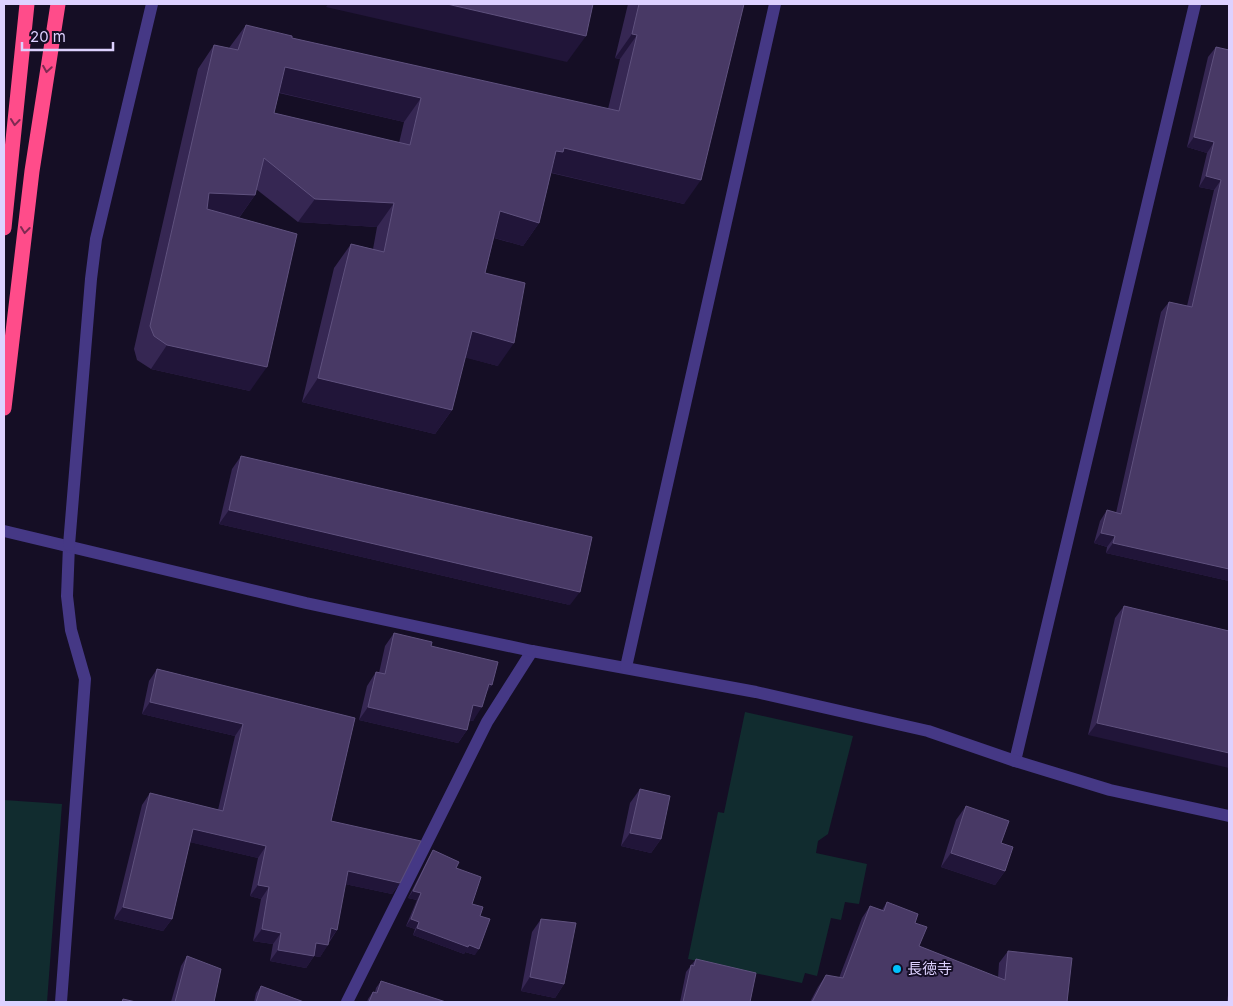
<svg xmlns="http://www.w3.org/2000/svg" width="1233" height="1006" font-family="Inter,'Noto Sans JP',sans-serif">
	<rect width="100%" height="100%" fill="#150e25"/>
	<g fill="#112c2f">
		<path d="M 745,712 L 853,736 L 828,834 L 818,841 L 816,853 L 867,864 L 859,904 L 845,902 L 841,920 L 831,918 L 817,976 L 805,973 L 802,983 L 688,959 L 718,812 L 724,813 Z"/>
		<path d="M 4,800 L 62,804 L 47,1002 L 4,1002 Z"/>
	</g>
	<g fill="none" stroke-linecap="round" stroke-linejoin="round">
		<g stroke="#453885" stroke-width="12">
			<path d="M 1015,761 L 1195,4"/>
			<path d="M 61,1002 L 85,679 L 71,630 L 67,596 L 69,545"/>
			<path d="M 347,1002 L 487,722 L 532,651"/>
		</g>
		<g stroke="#453885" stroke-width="12">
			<path d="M 4,531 L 306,603 L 532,651 L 756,692 L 928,731 L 1015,761 L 1110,790 L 1229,816"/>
			<path d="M 69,545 L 91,279 L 96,239 L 152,4"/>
			<path d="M 626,667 L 775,4"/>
		</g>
		<g stroke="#ff4c8a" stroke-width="15">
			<path d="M 4,228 L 27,4"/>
			<path d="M 4,408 L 32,171 L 58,4"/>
		</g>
	</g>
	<g fill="#362753" fill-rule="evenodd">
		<path d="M 628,4 L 744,4 L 684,204 L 551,173 L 539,223 L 523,246 L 494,238 L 485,273 L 498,366 L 465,357 L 452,410 L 435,434 L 302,402 L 334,268 L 351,244 L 373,249 L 377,227 L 298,222 L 256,189 L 255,195 L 239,218 L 250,391 L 151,369 L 137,360 L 134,349 L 198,69 L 214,45 L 229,48 L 246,25 L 292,38 L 608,109 L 620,59 L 615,58 ZM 279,93 L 404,122 L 399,143 L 274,113 Z"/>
		<path d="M 1216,47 L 1229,50 L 1229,581 L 1106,553 L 1107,547 L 1094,543 L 1100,521 L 1107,510 L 1116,513 L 1161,312 L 1169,302 L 1187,306 L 1214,190 L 1199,187 L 1207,153 L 1187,147 L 1208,57 Z"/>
		<path d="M 241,456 L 570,605 L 219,524 L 232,469 Z"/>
		<path d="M 1124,606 L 1229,631 L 1088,735 L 1115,618 Z"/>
		<path d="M 394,633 L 431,646 L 486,693 L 473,721 L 469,720 L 467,730 L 458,743 L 359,720 L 367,686 L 376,672 L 379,673 L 385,646 Z"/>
		<path d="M 157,669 L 355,718 L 331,821 L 400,883 L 392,894 L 345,884 L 337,930 L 320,957 L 314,956 L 306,968 L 270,961 L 273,944 L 253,941 L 261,899 L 250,896 L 258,858 L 190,842 L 172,919 L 163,931 L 114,919 L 142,805 L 150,793 L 218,810 L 235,736 L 142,714 L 149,681 Z"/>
		<path d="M 640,789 L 661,839 L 651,853 L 621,846 L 630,803 Z"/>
		<path d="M 966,806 L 1005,871 L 995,885 L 941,867 L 956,820 Z"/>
		<path d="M 433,850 L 456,868 L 472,904 L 480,916 L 475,955 L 465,952 L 464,954 L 413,935 L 415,929 L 406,926 L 417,900 L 408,898 L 429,857 Z"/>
		<path d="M 887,902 L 915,923 L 919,946 L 998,978 L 999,963 L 1008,951 L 1067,1002 L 810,1002 L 818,987 L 826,975 L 839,978 L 862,918 L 870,906 L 882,910 Z"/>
		<path d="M 541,919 L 564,984 L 555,998 L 521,991 L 532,932 Z"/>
		<path d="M 187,956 L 214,1002 L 171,1002 L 181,966 Z"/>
		<path d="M 696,959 L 750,1002 L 680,1002 L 686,972 Z"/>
		<path d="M 381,981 L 446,1002 L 367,1002 L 368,999 L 373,992 L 375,992 L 376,988 Z"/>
		<path d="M 261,986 L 304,1002 L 254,1002 L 256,993 Z"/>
		<path d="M 1229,988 L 1229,1002 L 1227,1002 Z"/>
	</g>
	<g fill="#211539">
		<path d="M 328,4 L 447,4 L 586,36 L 567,62 L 326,7 Z"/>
		<path d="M 632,34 L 637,35 L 620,59 L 615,58 Z"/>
		<path d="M 285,67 L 421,98 L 404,122 L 269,90 Z"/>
		<path d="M 1194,137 L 1214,142 L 1207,153 L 1187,147 Z"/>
		<path d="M 564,148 L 701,180 L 684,204 L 549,172 L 556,151 Z"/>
		<path d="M 1206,176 L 1221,180 L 1214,190 L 1199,187 Z"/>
		<path d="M 209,193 L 255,195 L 238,219 L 192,216 Z"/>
		<path d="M 315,199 L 394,203 L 377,227 L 298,222 Z"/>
		<path d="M 500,211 L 539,223 L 523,246 L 484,235 Z"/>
		<path d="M 472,331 L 514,343 L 498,366 L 455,355 Z"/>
		<path d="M 167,345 L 267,367 L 250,391 L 151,369 Z"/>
		<path d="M 318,378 L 452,410 L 435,434 L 302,402 Z"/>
		<path d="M 229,510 L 580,592 L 570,605 L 219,524 Z"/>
		<path d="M 1101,533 L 1115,536 L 1107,547 L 1094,543 Z"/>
		<path d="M 1113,543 L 1229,569 L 1229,581 L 1106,553 Z"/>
		<path d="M 489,684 L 492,685 L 483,698 Z"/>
		<path d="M 150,702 L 243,724 L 235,736 L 142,714 Z"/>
		<path d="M 473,705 L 482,707 L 473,721 L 464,718 Z"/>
		<path d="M 368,707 L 467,730 L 458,743 L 359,720 Z"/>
		<path d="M 1097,723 L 1229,753 L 1229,768 L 1088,735 Z"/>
		<path d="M 193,829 L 266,846 L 258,858 L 185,841 Z"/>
		<path d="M 630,833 L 661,839 L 651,853 L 621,846 Z"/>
		<path d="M 951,853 L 1005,871 L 995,885 L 941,867 Z"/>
		<path d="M 348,871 L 400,883 L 392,894 L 340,883 Z"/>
		<path d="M 258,885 L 269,887 L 261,899 L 250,896 Z"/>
		<path d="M 413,891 L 421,893 L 417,900 L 408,898 Z"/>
		<path d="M 123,907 L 172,919 L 163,931 L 114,919 Z"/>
		<path d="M 411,919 L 419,922 L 415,929 L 406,926 Z"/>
		<path d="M 331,928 L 337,930 L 329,941 Z"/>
		<path d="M 417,928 L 469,945 L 479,949 L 475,955 L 465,952 L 464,954 L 413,935 Z"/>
		<path d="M 262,929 L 281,933 L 273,944 L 253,941 Z"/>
		<path d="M 316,943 L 328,945 L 320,957 L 308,955 Z"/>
		<path d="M 278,950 L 314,956 L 306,968 L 270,961 Z"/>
		<path d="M 530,977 L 564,984 L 555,998 L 521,991 Z"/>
	</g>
	<g fill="#483965" stroke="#5f517e" fill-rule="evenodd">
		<path d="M 447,4 L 593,4 L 586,36 Z"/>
		<path d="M 639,4 L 744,4 L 701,180 L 564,148 L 563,152 L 556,151 L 539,223 L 500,211 L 485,273 L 525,283 L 514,343 L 472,331 L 452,410 L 318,378 L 351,244 L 384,252 L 394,203 L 315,199 L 264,158 L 255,195 L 209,193 L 207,209 L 297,234 L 267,367 L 167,345 L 154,336 L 150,326 L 214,45 L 238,50 L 246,25 L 292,36 L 292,38 L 619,111 L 637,35 L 632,34 ZM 285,67 L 421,98 L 410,145 L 274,113 Z"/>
		<path d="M 1216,47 L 1229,50 L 1229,569 L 1113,543 L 1115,536 L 1101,533 L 1107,510 L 1121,514 L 1169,302 L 1192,307 L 1221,180 L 1206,176 L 1214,142 L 1194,137 Z"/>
		<path d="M 241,456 L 592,537 L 580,592 L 229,510 Z"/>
		<path d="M 1124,606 L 1229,631 L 1229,753 L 1097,723 Z"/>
		<path d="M 394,633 L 432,642 L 431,646 L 498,662 L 492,685 L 489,684 L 482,707 L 473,705 L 467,730 L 368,707 L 376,672 L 385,674 Z"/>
		<path d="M 157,669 L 355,718 L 331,821 L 421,841 L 400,883 L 348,871 L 337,930 L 331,928 L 328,945 L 316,943 L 314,956 L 278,950 L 281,933 L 262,929 L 269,887 L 258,885 L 266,846 L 193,829 L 172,919 L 123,907 L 150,793 L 223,811 L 243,724 L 150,702 Z"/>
		<path d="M 640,789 L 670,796 L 661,839 L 630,833 Z"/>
		<path d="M 966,806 L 1009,821 L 1001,843 L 1013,847 L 1005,871 L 951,853 Z"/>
		<path d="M 433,850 L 459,862 L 456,868 L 481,877 L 472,904 L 483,907 L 480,916 L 490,919 L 479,949 L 469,945 L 468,947 L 417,928 L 419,922 L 411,919 L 421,893 L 413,891 Z"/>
		<path d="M 887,902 L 918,914 L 915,923 L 927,927 L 919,946 L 1005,980 L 1008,951 L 1072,958 L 1067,1002 L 812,1002 L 826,975 L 843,978 L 870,906 L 884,911 Z"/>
		<path d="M 541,919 L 576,923 L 564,984 L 530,977 Z"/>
		<path d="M 187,956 L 221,969 L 214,1002 L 175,1002 Z"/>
		<path d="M 696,959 L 756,973 L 750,1002 L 683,1002 L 691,965 L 694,966 Z"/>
		<path d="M 381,981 L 446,1002 L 369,1002 L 373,992 L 377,993 Z"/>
		<path d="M 261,986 L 304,1002 L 256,1002 Z"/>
		<path d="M 123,999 L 136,1002 L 122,1002 Z"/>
	</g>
	<defs><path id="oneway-chevron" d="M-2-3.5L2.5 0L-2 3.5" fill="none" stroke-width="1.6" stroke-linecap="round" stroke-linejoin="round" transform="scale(1.25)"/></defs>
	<g stroke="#7e2a52">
		<use href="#oneway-chevron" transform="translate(47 69) rotate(99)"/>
		<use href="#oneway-chevron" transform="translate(15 122) rotate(96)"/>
		<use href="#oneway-chevron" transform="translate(25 230) rotate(97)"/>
	</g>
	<circle fill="#00c1fc" stroke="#150e25" stroke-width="2" cx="897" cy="969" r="5"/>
	<g text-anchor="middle" stroke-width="4" stroke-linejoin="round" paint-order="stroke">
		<g font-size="15" fill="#ddd1ff" stroke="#150e25" text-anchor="start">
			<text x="907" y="974">長徳寺</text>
		</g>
	</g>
	<rect width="1233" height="1006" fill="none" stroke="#ddd1ff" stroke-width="10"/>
	<path d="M22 42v8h91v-8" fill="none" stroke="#ddd1ff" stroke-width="2.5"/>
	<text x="30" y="42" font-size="15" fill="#ddd1ff" stroke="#150e25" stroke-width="4" paint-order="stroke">20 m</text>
</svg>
